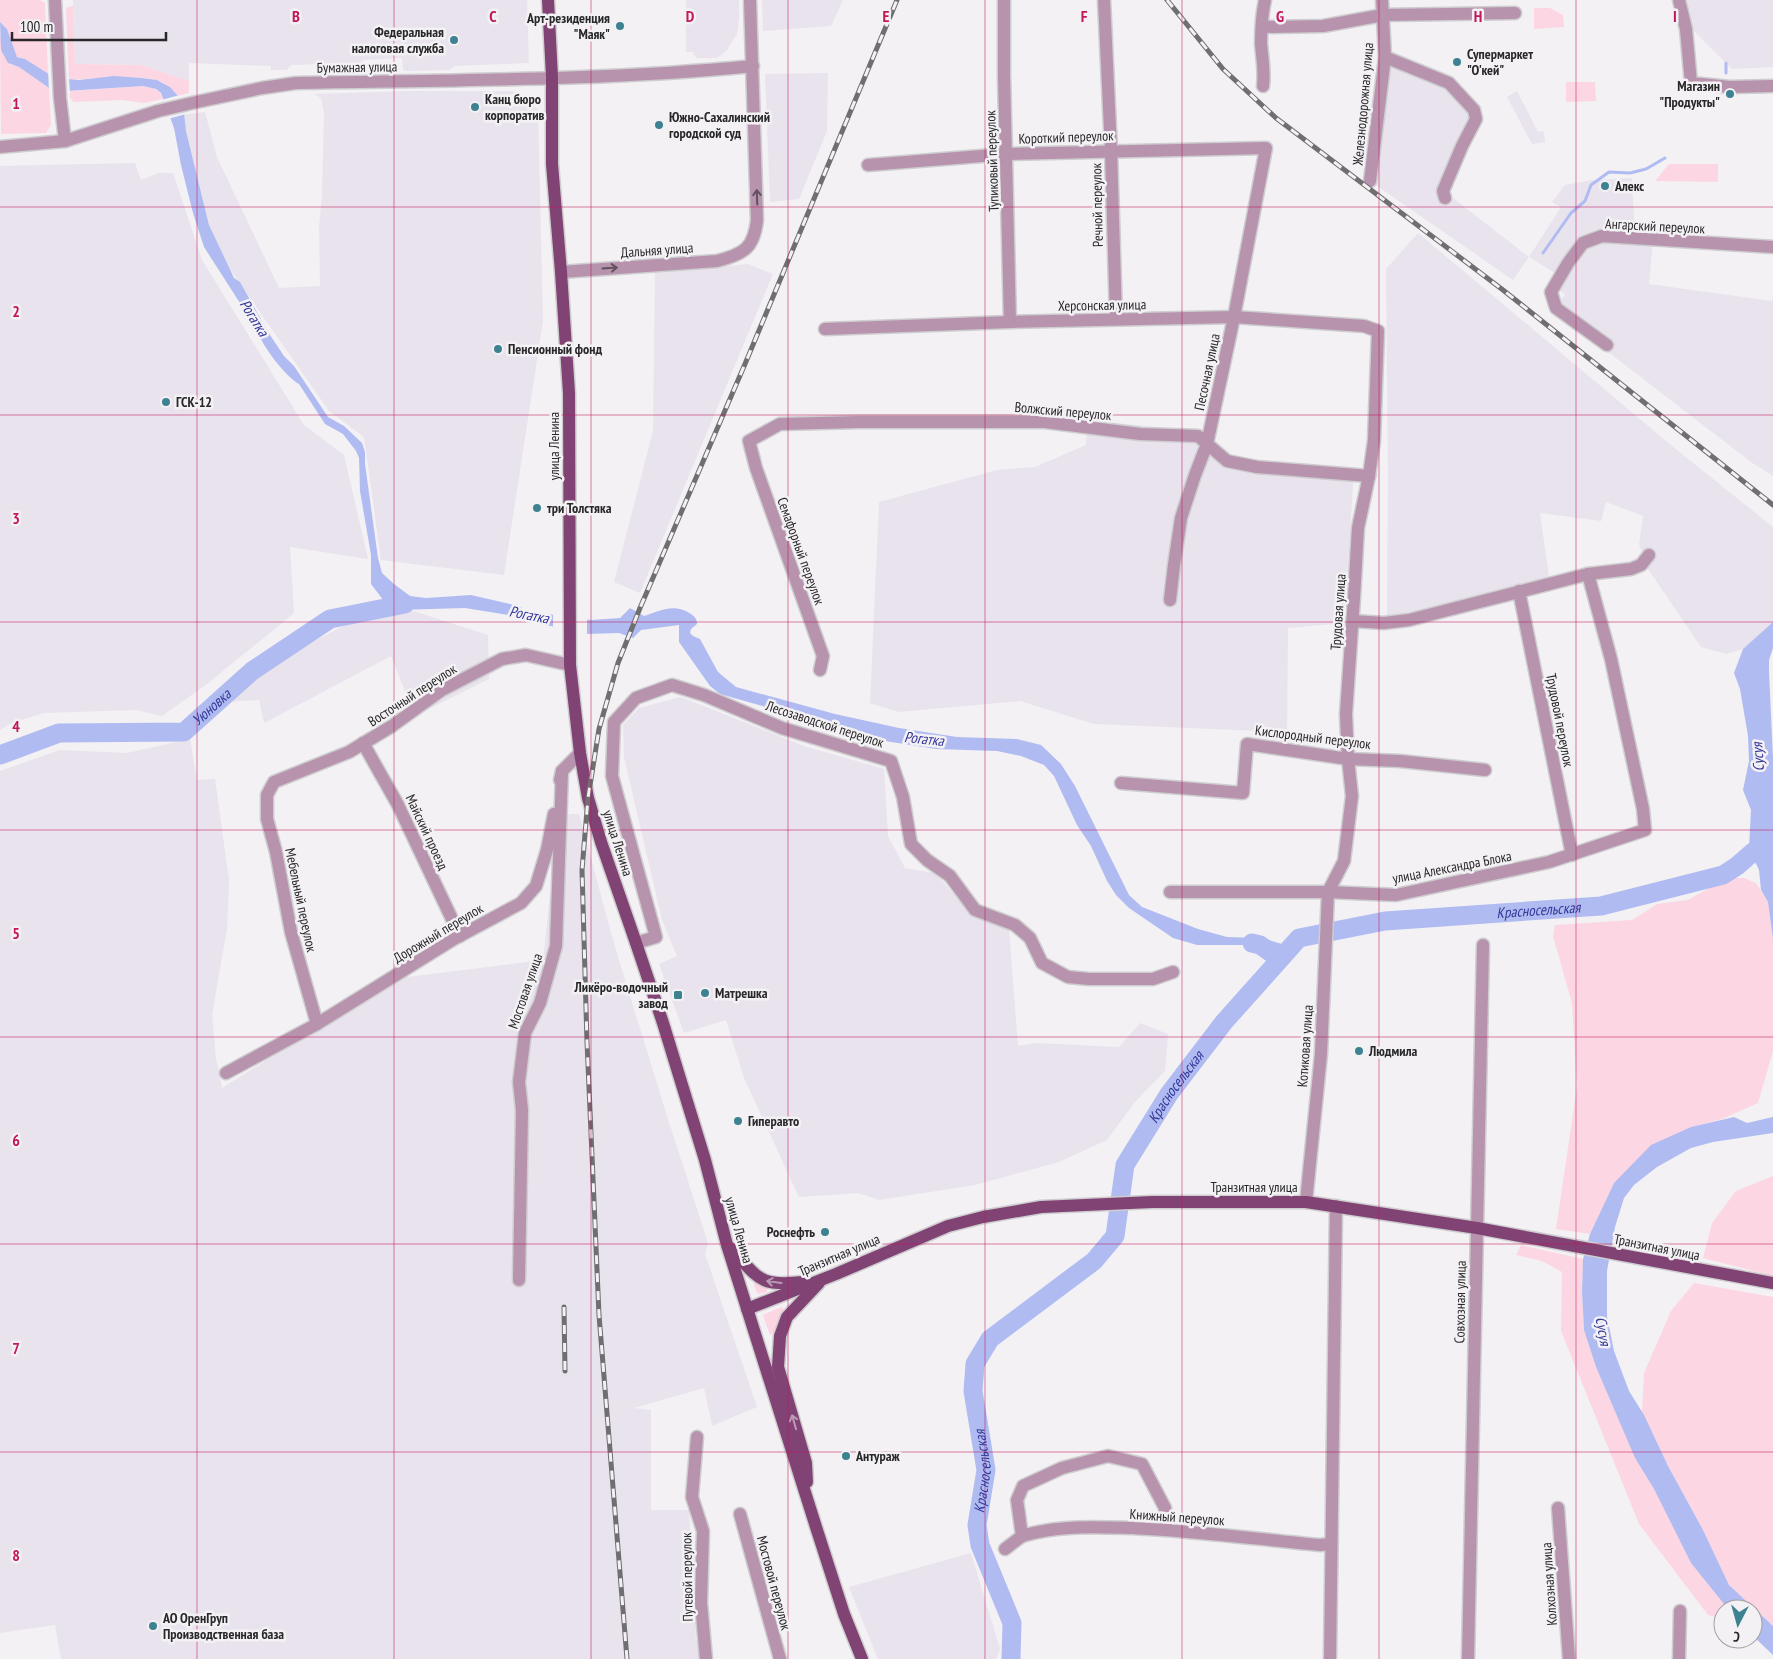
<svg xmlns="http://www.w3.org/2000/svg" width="1773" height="1659" font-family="'PT Sans Narrow',sans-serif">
	<rect width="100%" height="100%" fill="#f3f1f4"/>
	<g fill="#e9e3ed">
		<path d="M 73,0 L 527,0 L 529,63 L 455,66 L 450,70 L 406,71 L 403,70 L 402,58 L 365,60 L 359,63 L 291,65 L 287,70 L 271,70 L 271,66 L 189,63 L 189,81 L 141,65 L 75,64 Z"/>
		<path d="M 686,0 L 739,0 L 739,21 L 737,34 L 727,50 L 717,58 L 696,58 L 693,52 L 686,52 Z"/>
		<path d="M 762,0 L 843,0 L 831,26 L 763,31 Z"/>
		<path d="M 1684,0 L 1773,0 L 1773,67 L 1732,69 L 1694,31 Z"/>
		<path d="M 1385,57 L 1442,79 L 1474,110 L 1444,191 L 1529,257 L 1561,207 L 1552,202 L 1565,185 L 1593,180 L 1632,178 L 1635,238 L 1653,240 L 1649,284 L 1772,301 L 1773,296 L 1773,476 L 1751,462 L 1564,318 L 1560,303 L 1565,294 L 1548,282 L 1555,273 L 1529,257 L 1513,280 L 1370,181 Z"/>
		<path d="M 828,73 L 827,131 L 799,199 L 770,202 L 765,74 Z"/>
		<path d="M 407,91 L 513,91 L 538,109 L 543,321 L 504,575 L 381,560 L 364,437 L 329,411 L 215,248 L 182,115 L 205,112 L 217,157 L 279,288 L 320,286 L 319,227 L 322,194 L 324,113 L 321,98 L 314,94 Z"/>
		<path d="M 1517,91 L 1538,132 L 1544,131 L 1545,142 L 1532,144 L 1507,97 Z"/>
		<path d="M 135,163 L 141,180 L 158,173 L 173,173 L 202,260 L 304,425 L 344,455 L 368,559 L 290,547 L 294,613 L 207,684 L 162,716 L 136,710 L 44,713 L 9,724 L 0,730 L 0,166 Z"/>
		<path d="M 1418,233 L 1677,450 L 1773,527 L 1773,622 L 1743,649 L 1726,654 L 1701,647 L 1648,569 L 1639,544 L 1643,516 L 1606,502 L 1601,521 L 1540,513 L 1549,577 L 1387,618 L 1388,478 L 1386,269 Z"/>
		<path d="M 748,264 L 773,274 L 640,593 L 614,582 L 653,431 L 655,273 Z"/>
		<path d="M 1088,420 L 1200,432 L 1228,458 L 1354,471 L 1344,623 L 1288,628 L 1287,732 L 1094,724 L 1020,701 L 898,712 L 870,703 L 879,502 L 997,470 L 1035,467 L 1086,445 Z"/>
		<path d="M 404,608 L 488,635 L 489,679 L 415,716 L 391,656 L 264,723 L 259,700 L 227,702 L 254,672 L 355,620 Z"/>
		<path d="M 681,697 L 804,746 L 884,769 L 888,836 L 905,868 L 935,873 L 973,916 L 1009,930 L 1018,1046 L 1036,1043 L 1119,1047 L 1140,1023 L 1168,1034 L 1165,1071 L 1134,1103 L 1107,1140 L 1059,1162 L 975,1185 L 879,1200 L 858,1193 L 799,1197 L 744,1078 L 726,1020 L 684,1033 L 659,964 L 677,956 L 662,920 L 624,757 L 623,725 L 639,708 Z"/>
		<path d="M 190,739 L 197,780 L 215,779 L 229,880 L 227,929 L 212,1015 L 216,1058 L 222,1088 L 399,978 L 543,960 L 550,895 L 562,814 L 579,814 L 615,947 L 667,1116 L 708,1243 L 705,1254 L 757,1407 L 712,1426 L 704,1388 L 634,1408 L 651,1410 L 651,1510 L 689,1510 L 696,1640 L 700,1648 L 701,1659 L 61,1659 L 55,1625 L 0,1633 L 0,771 L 60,750 L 127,753 Z"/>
		<path d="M 971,1553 L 1000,1649 L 996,1659 L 878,1659 L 849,1587 Z"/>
	</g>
	<g fill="#fdd6e3">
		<path d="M 0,0 L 40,0 L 45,3 L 48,74 L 25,59 L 16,56 L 7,29 L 0,22 Z"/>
		<path d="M 73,6 L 75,64 L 141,65 L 189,81 L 189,93 L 178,96 C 172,89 165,82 156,80 C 133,74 93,79 69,80 L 66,9 L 68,7 Z"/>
		<path d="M 1534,8 L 1550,8 L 1563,15 L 1564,27 L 1534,29 Z"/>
		<path d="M 0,36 L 9,64 L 19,67 L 49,88 L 51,125 L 46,133 L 1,134 Z"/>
		<path d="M 1566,82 L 1595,82 L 1596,101 L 1566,102 Z"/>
		<path d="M 143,86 C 153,88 160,89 163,99 L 144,103 L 122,100 L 74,102 L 70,98 L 70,91 Z"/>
		<path d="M 1669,164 L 1718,164 L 1718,182 L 1655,181 Z"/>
		<path d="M 1727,878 L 1744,878 L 1756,883 L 1768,902 L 1773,939 L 1773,1051 L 1758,1103 L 1722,1119 L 1691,1127 L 1614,1183 L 1590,1234 L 1556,1229 L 1577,1087 L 1572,1003 L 1553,936 L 1555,925 L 1632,920 L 1657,904 L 1688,900 Z"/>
		<path d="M 1773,1176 L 1773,1276 L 1703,1258 L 1712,1223 L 1736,1191 Z"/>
		<path d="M 1521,1245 L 1583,1259 L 1582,1292 L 1584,1330 L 1596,1367 L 1635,1458 L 1654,1489 L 1691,1563 L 1728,1609 L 1723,1609 L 1723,1619 L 1708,1615 L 1639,1524 L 1561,1331 L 1562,1272 L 1542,1261 L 1516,1255 Z"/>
		<path d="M 1694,1283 L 1773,1297 L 1773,1626 L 1729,1585 L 1703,1530 L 1668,1466 L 1642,1412 L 1644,1373 L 1671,1311 Z"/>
		<path d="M 754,1284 C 759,1283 764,1286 767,1289 L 767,1292 L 758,1294 L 754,1286 Z"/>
		<path d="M 781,1307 L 784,1309 L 774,1333 L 770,1335 L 763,1315 Z"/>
	</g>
	<g fill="#b0bcf1">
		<path d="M 0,22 L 7,29 L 17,57 L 25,59 L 55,78 L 79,80 L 114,76 L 142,78 L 157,80 L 170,87 L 178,96 L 184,113 L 186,131 L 209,225 L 234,278 L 240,282 L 268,332 L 284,356 L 294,366 L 328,417 L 344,426 L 362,443 L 365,452 L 365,464 L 378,558 L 382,573 L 394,584 L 410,596 L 426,598 L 471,595 L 510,604 L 541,613 L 591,620 L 620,618 L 630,608 L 644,616 C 662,610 674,603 691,614 C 695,617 697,619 697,624 L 691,629 L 690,633 L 693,636 L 700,639 L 718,672 L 736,687 L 835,714 L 899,728 L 957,737 L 1017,739 L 1041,745 L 1061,764 L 1075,786 L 1129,895 L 1142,907 L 1198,929 L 1227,937 L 1262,938 L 1282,944 L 1267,961 L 1266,955 L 1260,949 L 1243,945 L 1197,945 L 1173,938 L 1129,908 L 1116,895 L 1107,881 L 1091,846 L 1077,825 L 1054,776 L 1044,765 L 1021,756 L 997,751 L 936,749 L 885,741 L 720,694 L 710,686 L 679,642 L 679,625 L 641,630 L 633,638 L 619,633 L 586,634 L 546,625 L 539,620 L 465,608 L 397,610 L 384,601 L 371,584 L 371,555 L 360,491 L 359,458 L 356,451 L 343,434 L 325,424 L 299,384 C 286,377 261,345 258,331 L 204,247 L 193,213 L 181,165 L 174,128 L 161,93 L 156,89 L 143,86 L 66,91 L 49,88 L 19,67 L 8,63 L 1,50 Z"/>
		<path d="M 1773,622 L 1773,648 L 1769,660 L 1769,672 L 1773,758 L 1773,939 L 1768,902 L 1761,890 L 1759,870 L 1749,849 L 1751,810 L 1743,790 L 1749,761 L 1748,736 L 1740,689 L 1734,673 L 1743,649 Z"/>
		<path d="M 1734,1117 L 1747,1123 L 1773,1117 L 1773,1133 L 1713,1142 L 1691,1148 L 1657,1167 L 1634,1185 L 1624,1198 L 1615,1227 L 1607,1271 L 1607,1316 L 1614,1351 L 1629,1391 L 1644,1415 L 1668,1466 L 1703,1530 L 1729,1585 L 1773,1626 L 1773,1655 L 1753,1636 L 1753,1609 L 1728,1609 L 1691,1563 L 1654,1489 L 1635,1458 L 1596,1367 L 1584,1330 L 1582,1292 L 1583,1259 L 1590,1234 L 1614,1183 L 1651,1145 L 1691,1127 Z"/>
	</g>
	<g fill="#f3f1f4">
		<path d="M 48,71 L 55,76 L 69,77 L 70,94 L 49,91 Z"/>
		<path d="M 180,95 L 186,114 L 168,119 L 161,100 Z"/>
		<path d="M 521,604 L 535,609 L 536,622 L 523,620 Z"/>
		<path d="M 553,612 L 587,617 L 587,637 L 553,630 Z"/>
	</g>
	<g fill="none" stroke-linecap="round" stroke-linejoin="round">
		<g stroke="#b0bcf1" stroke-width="3">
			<path d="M 1726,73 L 1726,63"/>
			<path d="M 1543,253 L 1571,213 L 1585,201 L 1591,185 L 1609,172 L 1630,173 L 1646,169 L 1665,158"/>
		</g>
		<g stroke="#b0bcf1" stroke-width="19">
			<path id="s1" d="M 0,755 L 59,733 L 184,732 L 252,671 L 330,619 L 405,604"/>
			<path d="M 1252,943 L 1260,945 L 1280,959"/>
			<path id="s2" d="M 1011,1659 L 1012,1623 L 980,1545 L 977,1525 L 986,1470 L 973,1391 L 975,1364 L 990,1339 L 1094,1261 L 1115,1236 L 1125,1165 L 1169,1094 L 1224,1022 L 1299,938 L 1385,921 L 1601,906 L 1723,875 L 1737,866 L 1753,852"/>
		</g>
		<defs>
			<g id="minor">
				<path d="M 55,0 L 60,98 L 65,141"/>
				<path d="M 1004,0 L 1004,75 L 1010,322"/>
				<path d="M 1104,0 L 1111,150 L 1116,319"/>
				<path d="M 1679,0 L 1686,29 L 1691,83 L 1730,87 L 1773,86"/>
				<path d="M 1263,27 L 1323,26 L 1383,15 L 1515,13"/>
				<path d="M 1385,57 L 1449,83 L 1474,110 L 1476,119 L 1462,146 L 1443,191 L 1445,198"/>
				<path d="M 1263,86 C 1265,70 1262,58 1261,43 C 1261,29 1262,14 1265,0"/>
				<path d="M 0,147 L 65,141 L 158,111 L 192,103 L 262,88 L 296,83 C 448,80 601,81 753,66"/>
				<path d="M 868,165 L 1007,154 L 1266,148 L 1234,317 L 1207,444 L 1195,475 L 1181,518 L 1174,565 L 1170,600"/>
				<path d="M 1370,181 L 1385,57 L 1382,0"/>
				<path d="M 561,272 L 717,261 C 744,254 754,248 757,220 L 750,0"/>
				<path d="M 825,329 L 1010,322 L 1234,317 L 1364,326 L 1378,331 L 1374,440 L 1369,476 L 1358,528 L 1354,598 L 1346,714 L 1348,759 L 1352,796 L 1344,861 L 1328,892 L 1321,1054 L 1306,1202"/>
				<path d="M 1607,345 L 1556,308 L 1551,292 L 1568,263 L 1583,243 L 1602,236 L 1773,247"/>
				<path d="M 1519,591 L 1572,855"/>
				<path d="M 1353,621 L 1384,623 L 1409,620 L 1588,574 L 1631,569 L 1641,565 L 1649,555"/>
				<path d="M 820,670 L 823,656 L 756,468 L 749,441 L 780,424 L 858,422 L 1045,422 L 1140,434 L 1198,436 L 1227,461 L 1257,467 L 1369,476"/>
				<path d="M 363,743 L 398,805 L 460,936"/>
				<path d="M 560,780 L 562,771 L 580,753"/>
				<path d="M 1121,783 L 1243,793 L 1247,744 L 1348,759 L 1400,761 L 1485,770"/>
				<path d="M 1170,892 L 1328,892 L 1396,895 L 1549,862 L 1645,830 L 1643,809 L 1611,659 L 1588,574"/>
				<path d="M 636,943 L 656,937 L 612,776 L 614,722 L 636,698 L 672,685 L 704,695 L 782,728 L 891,761 L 903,797 L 911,844 L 927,860 L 950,876 L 975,910 L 1015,925 L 1030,938 L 1042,963 L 1068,977 L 1089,979 L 1153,979 L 1173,972"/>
				<path d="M 317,1024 L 291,932 L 276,852 L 267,819 L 267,795 L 274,782 L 349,752 L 392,726 L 442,690 L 502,659 L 526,655 L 570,665"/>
				<path d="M 226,1073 L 317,1024 L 454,939 L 521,903 L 536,886 L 547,850 L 554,814"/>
				<path d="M 519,1280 L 522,1110 L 519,1082 L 525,1033 L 540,1003 L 556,946 L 562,771"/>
				<path d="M 697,1437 L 692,1497 L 703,1531 L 701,1603 L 706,1659"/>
				<path d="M 1558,1508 L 1569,1659"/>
				<path d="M 740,1514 L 780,1659"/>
				<path d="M 1022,1536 C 1058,1525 1095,1527 1132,1528 C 1195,1531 1257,1539 1320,1545 L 1331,1544"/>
				<path d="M 1005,1549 L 1022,1536 L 1017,1500 L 1023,1486 L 1062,1468 L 1108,1456 L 1142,1464 L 1165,1508 L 1166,1529"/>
				<path d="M 1330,1659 L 1336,1206"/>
				<path d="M 1468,1659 L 1483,945"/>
				<path d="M 1679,1659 L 1680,1611"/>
			</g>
			<g id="major">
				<path d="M 548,0 L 552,77 L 552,164 L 561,272 L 569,393 L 570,665 L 580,753 L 588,798 L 601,842 L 636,943 L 663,1023 L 705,1160 L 727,1245 L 816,1527 L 844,1614 L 862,1659"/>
				<path d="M 730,1248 C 759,1278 758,1287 803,1282"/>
				<path d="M 747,1309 L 836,1274 L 948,1226 L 983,1217 L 1041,1207 L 1152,1202 L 1306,1202 L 1477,1228 L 1773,1283"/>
				<path d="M 807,1482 L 806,1463 L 778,1367 L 780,1336 L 787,1317 L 819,1283"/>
			</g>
		</defs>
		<use href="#minor" stroke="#cecdcf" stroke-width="15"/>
		<use href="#major" stroke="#cecdcf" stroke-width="15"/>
		<use href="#minor" stroke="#b793ae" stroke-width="12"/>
		<use href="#major" stroke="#814374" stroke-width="12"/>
		<defs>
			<g id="rail">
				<path d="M 1167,0 L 1223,69 L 1276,118 L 1503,290 L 1773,505"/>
				<path d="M 564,1307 L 565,1371"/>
				<path d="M 627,1659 L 599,1315 L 587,1042 L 582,870 L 588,798 L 599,729 L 618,663 L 640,608 L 745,364 L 897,0"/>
			</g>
		</defs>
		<use href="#rail" stroke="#6f6e70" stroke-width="5"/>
		<use href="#rail" stroke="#f3f1f4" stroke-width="3" stroke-dasharray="9" stroke-linecap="butt"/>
	</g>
	<defs><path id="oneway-shaft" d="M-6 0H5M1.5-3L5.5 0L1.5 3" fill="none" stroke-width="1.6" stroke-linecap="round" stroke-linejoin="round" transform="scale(1.25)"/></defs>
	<g stroke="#61525e">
		<use href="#oneway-shaft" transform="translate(757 197) rotate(-92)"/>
		<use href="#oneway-shaft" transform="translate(610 268) rotate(-4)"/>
	</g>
	<g stroke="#ba9ab4">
		<use href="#oneway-shaft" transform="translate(774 1282) rotate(-172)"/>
		<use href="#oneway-shaft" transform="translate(794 1422) rotate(-106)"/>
	</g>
	<path fill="none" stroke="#c2185b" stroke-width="1" stroke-opacity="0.55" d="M 197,0 L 197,1659M 394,0 L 394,1659M 591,0 L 591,1659M 788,0 L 788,1659M 985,0 L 985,1659M 1182,0 L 1182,1659M 1379,0 L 1379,1659M 1576,0 L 1576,1659M 0,207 L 1773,207M 0,415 L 1773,415M 0,622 L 1773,622M 0,830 L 1773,830M 0,1037 L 1773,1037M 0,1244 L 1773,1244M 0,1452 L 1773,1452"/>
	<g fill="#3e8291" stroke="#f3f1f4" stroke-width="2">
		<circle cx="620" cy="26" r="5"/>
		<circle cx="454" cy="40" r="5"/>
		<circle cx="1457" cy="62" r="5"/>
		<circle cx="1730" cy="94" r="5"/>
		<circle cx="475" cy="107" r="5"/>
		<circle cx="659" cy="125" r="5"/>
		<circle cx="1605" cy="186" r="5"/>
		<circle cx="498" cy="349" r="5"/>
		<circle cx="166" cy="402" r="5"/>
		<circle cx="537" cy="508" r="5"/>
		<circle cx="705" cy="993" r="5"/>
		<rect x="673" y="990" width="10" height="10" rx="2.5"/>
		<circle cx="1359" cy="1051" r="5"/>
		<circle cx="738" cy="1121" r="5"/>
		<circle cx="825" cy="1232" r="5"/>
		<circle cx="846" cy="1456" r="5"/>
		<circle cx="153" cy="1626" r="5"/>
	</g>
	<g text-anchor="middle" stroke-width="5" stroke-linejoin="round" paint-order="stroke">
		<g font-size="14" font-weight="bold" fill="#282729" stroke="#f3f1f4" text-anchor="start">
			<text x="610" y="23" text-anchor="end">Арт-резиденция<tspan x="610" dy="16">"Маяк"</tspan></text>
			<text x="444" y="37" text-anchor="end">Федеральная<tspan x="444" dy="16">налоговая служба</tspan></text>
			<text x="1467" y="59">Супермаркет<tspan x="1467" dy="16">"О'кей"</tspan></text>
			<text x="1720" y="91" text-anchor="end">Магазин<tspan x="1720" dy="16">"Продукты"</tspan></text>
			<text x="485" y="104">Канц бюро<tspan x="485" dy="16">корпоратив</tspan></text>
			<text x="669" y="122">Южно-Сахалинский<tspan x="669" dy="16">городской суд</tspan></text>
			<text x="1615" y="191">Алекс</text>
			<text x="508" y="354">Пенсионный фонд</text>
			<text x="176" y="407">ГСК-12</text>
			<text x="547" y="513">три Толстяка</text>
			<text x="668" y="992" text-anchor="end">Ликёро-водочный<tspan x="668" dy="16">завод</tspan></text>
			<text x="715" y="998">Матрешка</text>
			<text x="1369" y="1056">Людмила</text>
			<text x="748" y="1126">Гиперавто</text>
			<text x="815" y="1237" text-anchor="end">Роснефть</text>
			<text x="856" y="1461">Антураж</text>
			<text x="163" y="1623">АО ОренГруп<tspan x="163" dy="16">Производственная база</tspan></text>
		</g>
		<g font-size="14" fill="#282729" stroke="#f3f1f4">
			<text transform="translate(357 67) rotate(-1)" y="5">Бумажная улица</text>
			<text transform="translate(1363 104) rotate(-85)" y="5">Железнодорожная улица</text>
			<text transform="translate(1066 137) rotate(-2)" y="5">Короткий переулок</text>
			<text transform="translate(992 161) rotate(-92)" y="5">Тупиковый переулок</text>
			<text transform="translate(1097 205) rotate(-91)" y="5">Речной переулок</text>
			<text transform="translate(1655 226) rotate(3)" y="5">Ангарский переулок</text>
			<text transform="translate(657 250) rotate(-4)" y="5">Дальняя улица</text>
			<text transform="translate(1102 305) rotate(-1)" y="5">Херсонская улица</text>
			<text transform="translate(1207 372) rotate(-78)" y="5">Песочная улица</text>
			<text transform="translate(1063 411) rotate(5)" y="5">Волжский переулок</text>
			<text transform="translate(554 446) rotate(-90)" y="5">улица Ленина</text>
			<text transform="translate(801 551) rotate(70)" y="5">Семафорный переулок</text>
			<text transform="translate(1338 612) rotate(-86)" y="5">Трудовая улица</text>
			<text transform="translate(412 695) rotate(-33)" y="5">Восточный переулок</text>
			<text transform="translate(1560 720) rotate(79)" y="5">Трудовой переулок</text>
			<text transform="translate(825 724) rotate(18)" y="5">Лесозаводской переулок</text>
			<text transform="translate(1313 737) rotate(7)" y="5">Кислородный переулок</text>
			<text transform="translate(427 832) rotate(65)" y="5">Майский проезд</text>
			<text transform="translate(618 843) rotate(72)" y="5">улица Ленина</text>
			<text transform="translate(1452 867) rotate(-11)" y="5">улица Александра Блока</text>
			<text transform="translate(301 900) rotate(78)" y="5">Мебельный переулок</text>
			<text transform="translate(438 933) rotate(-31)" y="5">Дорожный переулок</text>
			<text transform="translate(525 991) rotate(-71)" y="5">Мостовая улица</text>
			<text transform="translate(1305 1046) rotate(-86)" y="5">Котиковая улица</text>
			<text x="1254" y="1192">Транзитная улица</text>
			<text transform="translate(739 1230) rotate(74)" y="5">улица Ленина</text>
			<text transform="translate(1657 1247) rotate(11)" y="5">Транзитная улица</text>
			<text transform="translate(839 1255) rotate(-23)" y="5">Транзитная улица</text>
			<text transform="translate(1460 1302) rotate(-89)" y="5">Совхозная улица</text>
			<text transform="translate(1177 1517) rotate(4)" y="5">Книжный переулок</text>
			<text transform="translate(687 1577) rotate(-91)" y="5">Путевой переулок</text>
			<text transform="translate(774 1583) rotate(75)" y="5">Мостовой переулок</text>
			<text transform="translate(1549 1584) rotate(-94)" y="5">Колхозная улица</text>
		</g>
		<g font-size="15" font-style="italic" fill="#333799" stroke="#f3f1f4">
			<text transform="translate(254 318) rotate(58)" y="5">Рогатка</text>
			<text transform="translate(529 615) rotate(11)" y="5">Рогатка</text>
			<text dy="5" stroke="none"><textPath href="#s1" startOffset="225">Уюновка</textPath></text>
			<text transform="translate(924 739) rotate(6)" y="5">Рогатка</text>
			<text transform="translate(1758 757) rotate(-94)" y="5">Сусуя</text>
			<text dy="5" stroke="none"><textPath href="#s2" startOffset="1095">Красносельская</textPath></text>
			<text dy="5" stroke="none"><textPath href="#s2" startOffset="660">Красносельская</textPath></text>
			<text transform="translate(1603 1331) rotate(80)" y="5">Сусуя</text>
			<text dy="5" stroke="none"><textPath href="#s2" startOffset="195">Красносельская</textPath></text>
		</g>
	</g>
	<g font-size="16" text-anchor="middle" font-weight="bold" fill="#c2185b" stroke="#f3f1f4" stroke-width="5" stroke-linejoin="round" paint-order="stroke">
		<text x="296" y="22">B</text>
		<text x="493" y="22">C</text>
		<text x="690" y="22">D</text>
		<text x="886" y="22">E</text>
		<text x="1084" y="22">F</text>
		<text x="1280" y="22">G</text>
		<text x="1478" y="22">H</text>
		<text x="1675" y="22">I</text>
		<text x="16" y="109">1</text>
		<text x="16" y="317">2</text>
		<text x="16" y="524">3</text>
		<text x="16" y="732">4</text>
		<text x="16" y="939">5</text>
		<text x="16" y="1146">6</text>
		<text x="16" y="1354">7</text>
		<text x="16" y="1561">8</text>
	</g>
	<g transform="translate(1738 1624) rotate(186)"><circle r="24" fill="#f3f1f4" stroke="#a2a0a3"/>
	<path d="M0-4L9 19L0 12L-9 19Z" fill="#3e8291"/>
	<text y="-8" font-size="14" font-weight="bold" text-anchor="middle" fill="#282729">С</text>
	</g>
	<path d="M12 32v8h154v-8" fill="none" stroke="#282729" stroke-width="2.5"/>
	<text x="20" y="32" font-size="15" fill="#282729" stroke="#f3f1f4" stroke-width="4" paint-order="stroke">100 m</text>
</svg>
